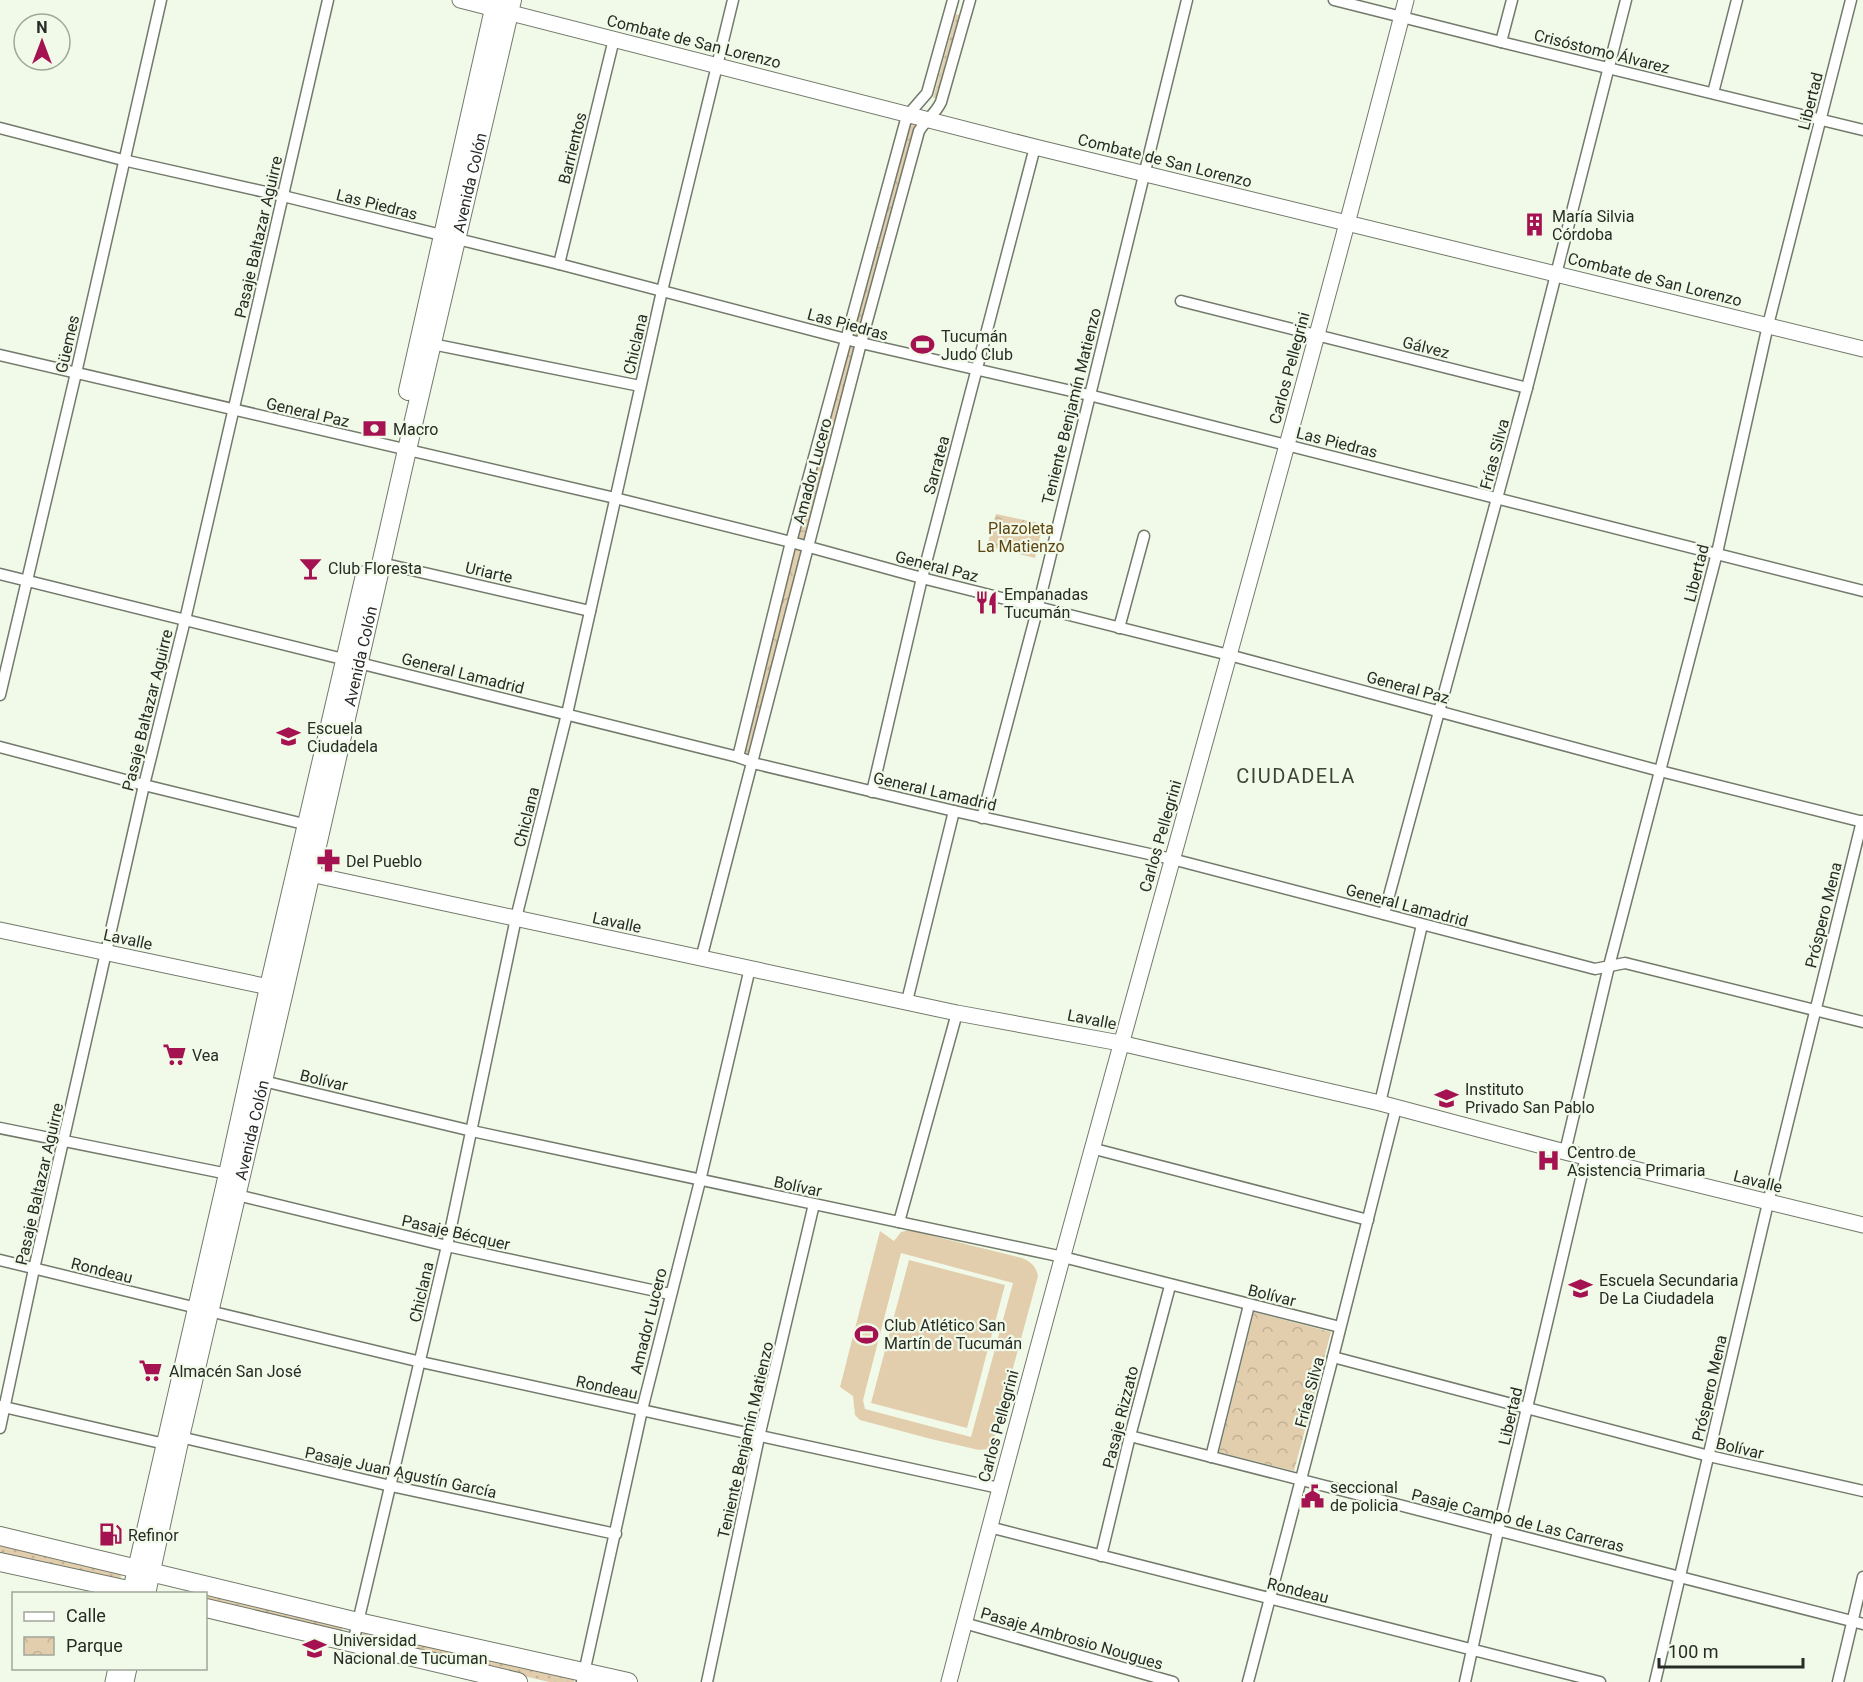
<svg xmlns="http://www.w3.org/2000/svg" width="1863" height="1682" font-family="Roboto,sans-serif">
	<defs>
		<pattern id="grass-dots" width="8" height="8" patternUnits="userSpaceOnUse" patternTransform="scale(1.5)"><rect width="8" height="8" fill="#e2cead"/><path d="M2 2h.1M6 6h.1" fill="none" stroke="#c2b195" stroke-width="1.8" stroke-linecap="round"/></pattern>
		<pattern id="park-crowns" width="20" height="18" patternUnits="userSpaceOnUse" patternTransform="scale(1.5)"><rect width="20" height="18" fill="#e2cead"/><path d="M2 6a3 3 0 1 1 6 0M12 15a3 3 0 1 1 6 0" fill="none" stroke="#c2b195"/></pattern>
	</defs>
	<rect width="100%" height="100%" fill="#f1fae9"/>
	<g fill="url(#grass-dots)">
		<path d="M 956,14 L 962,16 L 940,99 L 933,98 Z"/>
		<path d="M 0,1541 L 122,1571 L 120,1580 L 0,1556 Z"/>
		<path d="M 206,1594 L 343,1625 L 341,1634 L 206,1604 Z"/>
		<path d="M 364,1628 L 576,1676 L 574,1682 L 549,1682 L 362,1638 Z"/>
	</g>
	<g fill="url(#park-crowns)">
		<path d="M 911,120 L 919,122 L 858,337 L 851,334 Z"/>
		<path d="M 849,344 L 856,346 L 805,542 L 795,539 Z"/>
		<path d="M 996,514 L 1043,524 L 1035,558 L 987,546 Z"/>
		<path d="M 793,548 L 802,550 L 749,756 L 743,754 Z"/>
		<path d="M 1254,1312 L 1331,1332 L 1294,1471 L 1219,1452 Z"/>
	</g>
	<g fill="#e2cead" fill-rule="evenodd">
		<path d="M 909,1230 L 1022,1258 C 1031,1262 1036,1266 1038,1276 L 993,1442 L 987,1449 L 979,1450 L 931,1439 L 860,1420 L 855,1415 L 853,1396 L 840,1387 L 880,1231 L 894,1241 L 901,1232 ZM 901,1253 L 1013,1283 L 971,1437 L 865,1409 L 863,1400 Z"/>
		<path d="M 909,1260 L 1005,1285 L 967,1428 L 871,1403 Z"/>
	</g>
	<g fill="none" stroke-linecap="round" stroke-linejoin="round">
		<defs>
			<g id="street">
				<path d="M 1334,0 L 1501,42 L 1863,130"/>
				<path d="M 1501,42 L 1512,0"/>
				<path d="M 1713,93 L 1737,0"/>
				<path d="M 0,128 L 123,160 L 283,196 L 559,264 L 861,343 L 1089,395 L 1863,591"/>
				<path d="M 559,264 L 614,39"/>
				<path d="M 1181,301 L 1527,388"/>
				<path d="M 432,344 L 640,386"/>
				<path d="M 0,355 L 615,498 L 791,542 L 922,578 L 1229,655 L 1660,771 L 1863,822"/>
				<path d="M 381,563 L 590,611"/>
				<path d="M 0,574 L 738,757 L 757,764 L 954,811 L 1172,859 L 1595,969 L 1625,963 L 1863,1022"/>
				<path d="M 1119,628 L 1144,536"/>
				<path d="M 0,695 L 76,373 L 161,0"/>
				<path d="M 0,747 L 144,785 L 308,825"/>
				<path d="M 738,757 L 791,542 L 905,123 L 908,115 L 927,93 L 953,0"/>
				<path d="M 872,792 L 922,578 L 1035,147"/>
				<path d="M 982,818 L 1038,607 L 1187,0"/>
				<path d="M 1384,914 L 1527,388 L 1626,0"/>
				<path d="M 701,959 L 861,343 L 919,131 C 926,120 936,113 941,102 L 970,0"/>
				<path d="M 907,1001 L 954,811"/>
				<path d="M 259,1080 L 472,1131 L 1063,1257 L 1340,1327"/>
				<path d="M 1380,1103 L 1422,925"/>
				<path d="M 0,1128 L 228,1174"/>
				<path d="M 1091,1148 L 1368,1220"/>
				<path d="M 1565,1152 L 1609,966 L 1717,553 L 1768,325 L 1851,0"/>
				<path d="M 237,1195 L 447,1246 L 670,1294"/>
				<path d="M 899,1222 L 957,1013"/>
				<path d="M 0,1260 L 197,1308"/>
				<path d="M 209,1311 L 421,1362 L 999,1488"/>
				<path d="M 1333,1357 L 1709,1456 L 1863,1491"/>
				<path d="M 0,1406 L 165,1444"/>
				<path d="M 0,1428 L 34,1269 L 144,785 L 185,620 L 328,0"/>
				<path d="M 1130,1436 L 1863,1624"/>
				<path d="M 180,1437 L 391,1486 L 616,1534"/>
				<path d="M 1211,1457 L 1249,1305"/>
				<path d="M 989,1527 L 1600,1682"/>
				<path d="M 1101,1556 L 1130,1436 L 1170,1286"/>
				<path d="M 964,1623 L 1173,1682"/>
				<path d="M 353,1643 L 447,1246 L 516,918 L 567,714 L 662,291 L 733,0"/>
				<path d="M 582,1682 L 642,1410 L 700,1181 L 750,968"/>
				<path d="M 707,1682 L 759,1437 L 814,1204"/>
				<path d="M 1248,1682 L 1333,1357 L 1396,1108"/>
				<path d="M 1465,1682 L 1498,1531 L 1586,1157"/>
				<path d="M 1655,1682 L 1768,1203 L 1862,821"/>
				<path d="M 1838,1682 L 1863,1577"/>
			</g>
			<g id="secondary">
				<path d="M 460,0 L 1035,147 L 1863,349"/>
				<path d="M 310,874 L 957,1013 L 1120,1043 L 1380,1103 L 1565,1152 L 1863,1225"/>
				<path d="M 0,930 L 269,987"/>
				<path d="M 113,1682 L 116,1668"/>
				<path d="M 126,1682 L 129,1668"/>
				<path d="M 949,1682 C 1095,1120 1260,562 1406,0"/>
			</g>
			<g id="primary">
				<path d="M 408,391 L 496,0"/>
				<path d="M 0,1536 L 358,1622 L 628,1682"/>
				<path d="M 0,1562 L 142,1593"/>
				<path d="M 132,1591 L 228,1174 L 269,987 L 365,575"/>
				<path id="s1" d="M 146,1594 L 180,1437 L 284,991 L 407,450 L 512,0"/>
				<path d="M 206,1608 L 518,1682"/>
			</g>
		</defs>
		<use href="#street" stroke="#727a6b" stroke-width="13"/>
		<use href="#secondary" stroke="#727a6b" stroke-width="17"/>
		<use href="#primary" stroke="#727a6b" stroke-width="20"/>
		<use href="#street" stroke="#fff" stroke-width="10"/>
		<use href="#secondary" stroke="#fff" stroke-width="15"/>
		<use href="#primary" stroke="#fff" stroke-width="18"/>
	</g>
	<defs>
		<symbol id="building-bare" viewBox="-9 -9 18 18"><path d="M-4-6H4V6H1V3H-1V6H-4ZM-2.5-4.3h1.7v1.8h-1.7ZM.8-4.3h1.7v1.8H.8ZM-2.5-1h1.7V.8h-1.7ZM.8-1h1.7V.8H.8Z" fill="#a51251" stroke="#f1fae9" stroke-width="2.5" paint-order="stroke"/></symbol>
		<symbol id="stadium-bare" viewBox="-9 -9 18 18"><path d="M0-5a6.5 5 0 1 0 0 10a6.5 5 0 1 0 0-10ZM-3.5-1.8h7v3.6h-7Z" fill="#a51251" stroke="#f1fae9" stroke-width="2.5" paint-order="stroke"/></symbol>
		<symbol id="bank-bare" viewBox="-9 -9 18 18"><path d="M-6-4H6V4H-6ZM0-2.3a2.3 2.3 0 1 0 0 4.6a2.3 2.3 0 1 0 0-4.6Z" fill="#a51251" stroke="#f1fae9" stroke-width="2.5" paint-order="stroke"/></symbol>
		<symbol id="bar-bare" viewBox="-9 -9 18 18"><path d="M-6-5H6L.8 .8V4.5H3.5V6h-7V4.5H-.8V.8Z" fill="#a51251" stroke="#f1fae9" stroke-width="2.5" paint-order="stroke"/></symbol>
		<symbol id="restaurant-bare" viewBox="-9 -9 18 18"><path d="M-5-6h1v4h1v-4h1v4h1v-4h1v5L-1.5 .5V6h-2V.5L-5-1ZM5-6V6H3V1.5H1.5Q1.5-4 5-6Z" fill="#a51251" stroke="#f1fae9" stroke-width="2.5" paint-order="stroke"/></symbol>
		<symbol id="school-bare" viewBox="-9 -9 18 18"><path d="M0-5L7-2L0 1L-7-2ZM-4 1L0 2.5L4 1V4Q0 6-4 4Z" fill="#a51251" stroke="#f1fae9" stroke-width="2.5" paint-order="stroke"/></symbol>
		<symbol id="pharmacy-bare" viewBox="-9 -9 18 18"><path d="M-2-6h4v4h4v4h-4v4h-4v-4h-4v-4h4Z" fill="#a51251" stroke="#f1fae9" stroke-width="2.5" paint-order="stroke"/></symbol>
		<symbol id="supermarket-bare" viewBox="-9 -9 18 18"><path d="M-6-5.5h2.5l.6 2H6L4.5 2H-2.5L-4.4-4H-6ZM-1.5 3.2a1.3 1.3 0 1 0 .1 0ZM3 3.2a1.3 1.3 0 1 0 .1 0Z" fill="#a51251" stroke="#f1fae9" stroke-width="2.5" paint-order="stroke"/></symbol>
		<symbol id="hospital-bare" viewBox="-9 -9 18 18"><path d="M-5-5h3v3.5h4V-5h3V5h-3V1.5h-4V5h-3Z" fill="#a51251" stroke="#f1fae9" stroke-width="2.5" paint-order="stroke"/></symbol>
		<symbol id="civic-bare" viewBox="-9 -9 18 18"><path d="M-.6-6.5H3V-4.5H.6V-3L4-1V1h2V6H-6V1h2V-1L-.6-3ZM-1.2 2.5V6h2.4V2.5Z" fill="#a51251" stroke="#f1fae9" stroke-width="2.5" paint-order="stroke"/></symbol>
		<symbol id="fuel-bare" viewBox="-9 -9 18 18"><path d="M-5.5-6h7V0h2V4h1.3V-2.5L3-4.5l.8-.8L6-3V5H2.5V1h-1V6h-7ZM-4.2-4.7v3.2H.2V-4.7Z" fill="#a51251" stroke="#f1fae9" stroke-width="2.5" paint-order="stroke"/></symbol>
		<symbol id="university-bare" viewBox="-9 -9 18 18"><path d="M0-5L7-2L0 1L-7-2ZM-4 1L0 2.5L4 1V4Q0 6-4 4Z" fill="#a51251" stroke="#f1fae9" stroke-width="2.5" paint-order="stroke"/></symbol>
	</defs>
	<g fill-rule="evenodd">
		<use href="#building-bare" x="1518" y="208" width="33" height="33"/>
		<use href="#stadium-bare" x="906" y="328" width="33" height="33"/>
		<use href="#bank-bare" x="358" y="412" width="33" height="33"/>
		<use href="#bar-bare" x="294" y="552" width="33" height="33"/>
		<use href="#restaurant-bare" x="970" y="586" width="33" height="33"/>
		<use href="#school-bare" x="272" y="720" width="33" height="33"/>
		<use href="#pharmacy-bare" x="312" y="844" width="33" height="33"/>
		<use href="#supermarket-bare" x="158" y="1038" width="33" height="33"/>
		<use href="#school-bare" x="1430" y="1082" width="33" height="33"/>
		<use href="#hospital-bare" x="1532" y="1144" width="33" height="33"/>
		<use href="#school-bare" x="1564" y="1272" width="33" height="33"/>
		<use href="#stadium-bare" x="850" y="1318" width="33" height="33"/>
		<use href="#supermarket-bare" x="134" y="1354" width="33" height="33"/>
		<use href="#civic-bare" x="1296" y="1480" width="33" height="33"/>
		<use href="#fuel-bare" x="94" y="1518" width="33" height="33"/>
		<use href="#university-bare" x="298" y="1632" width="33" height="33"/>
	</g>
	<g text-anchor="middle" stroke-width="4.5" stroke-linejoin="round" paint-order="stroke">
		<g font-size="16" fill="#272b25" stroke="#f1fae9">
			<text transform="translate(694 41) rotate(14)" y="6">Combate de San Lorenzo</text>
			<text transform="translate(1602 51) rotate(14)" y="6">Crisóstomo Álvarez</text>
			<text transform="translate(1810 101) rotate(-76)" y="6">Libertad</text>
			<text transform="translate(572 148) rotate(-76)" y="6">Barrientos</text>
			<text transform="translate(1165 160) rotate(14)" y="6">Combate de San Lorenzo</text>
			<text dy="6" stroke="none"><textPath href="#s1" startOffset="1448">Avenida Colón</textPath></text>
			<text transform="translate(377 204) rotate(14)" y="6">Las Piedras</text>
			<text transform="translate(258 237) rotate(-77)" y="6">Pasaje Baltazar Aguirre</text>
			<text transform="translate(1655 279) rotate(14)" y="6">Combate de San Lorenzo</text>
			<text transform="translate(848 324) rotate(15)" y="6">Las Piedras</text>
			<text transform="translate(67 344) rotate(-77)" y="6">Güemes</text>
			<text transform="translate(635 344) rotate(-77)" y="6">Chiclana</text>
			<text transform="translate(1426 347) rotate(14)" y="6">Gálvez</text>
			<text transform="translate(1289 368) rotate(-75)" y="6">Carlos Pellegrini</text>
			<text transform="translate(1071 406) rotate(-76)" y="6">Teniente Benjamín Matienzo</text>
			<text transform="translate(308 412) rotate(13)" y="6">General Paz</text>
			<text transform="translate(1337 442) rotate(14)" y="6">Las Piedras</text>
			<text transform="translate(1494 454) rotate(-75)" y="6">Frías Silva</text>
			<text transform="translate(936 465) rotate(-75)" y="6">Sarratea</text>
			<text transform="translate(812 471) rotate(-75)" y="6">Amador Lucero</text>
			<text transform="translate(937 566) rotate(14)" y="6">General Paz</text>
			<text transform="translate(489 572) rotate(13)" y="6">Uriarte</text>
			<text transform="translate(1696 573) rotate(-76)" y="6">Libertad</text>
			<text dy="6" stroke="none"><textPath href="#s1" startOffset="962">Avenida Colón</textPath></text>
			<text transform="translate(463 673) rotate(14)" y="6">General Lamadrid</text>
			<text transform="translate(1408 687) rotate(15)" y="6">General Paz</text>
			<text transform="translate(147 710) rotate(-76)" y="6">Pasaje Baltazar Aguirre</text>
			<text transform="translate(935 791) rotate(13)" y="6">General Lamadrid</text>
			<text transform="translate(526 817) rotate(-76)" y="6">Chiclana</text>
			<text transform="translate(1160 836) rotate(-74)" y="6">Carlos Pellegrini</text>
			<text transform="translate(1407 905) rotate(15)" y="6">General Lamadrid</text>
			<text transform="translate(1823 915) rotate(-76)" y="6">Próspero Mena</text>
			<text transform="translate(617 922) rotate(12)" y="6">Lavalle</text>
			<text transform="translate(128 939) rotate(12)" y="6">Lavalle</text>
			<text transform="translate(1092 1019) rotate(11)" y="6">Lavalle</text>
			<text transform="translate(324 1080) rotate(13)" y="6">Bolívar</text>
			<text dy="6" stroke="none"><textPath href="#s1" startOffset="476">Avenida Colón</textPath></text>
			<text transform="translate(1758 1181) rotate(14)" y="6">Lavalle</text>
			<text transform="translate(39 1184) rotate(-77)" y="6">Pasaje Baltazar Aguirre</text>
			<text transform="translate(798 1186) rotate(12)" y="6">Bolívar</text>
			<text transform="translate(456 1232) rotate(13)" y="6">Pasaje Bécquer</text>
			<text transform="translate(102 1270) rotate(14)" y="6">Rondeau</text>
			<text transform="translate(421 1292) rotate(-77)" y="6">Chiclana</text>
			<text transform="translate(1272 1295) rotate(14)" y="6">Bolívar</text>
			<text transform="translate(648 1321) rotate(-76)" y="6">Amador Lucero</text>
			<text transform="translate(607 1387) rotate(12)" y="6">Rondeau</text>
			<text transform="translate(1709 1388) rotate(-77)" y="6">Próspero Mena</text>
			<text transform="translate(1309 1392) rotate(-75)" y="6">Frías Silva</text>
			<text transform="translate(1510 1416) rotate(-77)" y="6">Libertad</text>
			<text transform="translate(1120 1417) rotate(-76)" y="6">Pasaje Rizzato</text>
			<text transform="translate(998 1426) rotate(-75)" y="6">Carlos Pellegrini</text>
			<text transform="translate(745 1440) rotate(-77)" y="6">Teniente Benjamín Matienzo</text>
			<text transform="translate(1740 1448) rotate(13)" y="6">Bolívar</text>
			<text transform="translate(401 1472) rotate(12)" y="6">Pasaje Juan Agustín García</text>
			<text transform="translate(1518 1520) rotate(14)" y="6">Pasaje Campo de Las Carreras</text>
			<text transform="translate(1298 1590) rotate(14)" y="6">Rondeau</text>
			<text transform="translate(1072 1638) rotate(16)" y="6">Pasaje Ambrosio Nougues</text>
		</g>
		<g font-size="16" fill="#272b25" stroke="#f1fae9" text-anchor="start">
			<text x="1552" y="222">María Silvia<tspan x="1552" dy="18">Córdoba</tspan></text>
			<text x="941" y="342">Tucumán<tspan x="941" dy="18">Judo Club</tspan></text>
			<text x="393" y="435">Macro</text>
			<text x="328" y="574">Club Floresta</text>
			<text x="1004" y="600">Empanadas<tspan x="1004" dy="18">Tucumán</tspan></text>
			<text x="307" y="734">Escuela<tspan x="307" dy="18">Ciudadela</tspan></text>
			<text x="346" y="867">Del Pueblo</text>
			<text x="192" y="1061">Vea</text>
			<text x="1465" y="1095">Instituto<tspan x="1465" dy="18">Privado San Pablo</tspan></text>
			<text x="1567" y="1158">Centro de<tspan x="1567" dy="18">Asistencia Primaria</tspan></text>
			<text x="1599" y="1286">Escuela Secundaria<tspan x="1599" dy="18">De La Ciudadela</tspan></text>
			<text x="884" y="1331">Club Atlético San<tspan x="884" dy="18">Martín de Tucumán</tspan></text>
			<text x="169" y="1377">Almacén San José</text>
			<text x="1330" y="1493">seccional<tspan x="1330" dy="18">de policia</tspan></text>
			<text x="128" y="1541">Refinor</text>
			<text x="333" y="1646">Universidad<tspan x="333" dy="18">Nacional de Tucuman</tspan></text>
		</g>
		<g font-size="16" fill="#5f4512" stroke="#f1fae9">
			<text x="1021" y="534">Plazoleta<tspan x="1021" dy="18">La Matienzo</tspan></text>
		</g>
		<g font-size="20" letter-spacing="1.5" fill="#3c4336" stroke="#f1fae9">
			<text x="1296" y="783">CIUDADELA</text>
		</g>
	</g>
	<rect x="12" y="1592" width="195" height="78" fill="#f1fae9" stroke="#a0a79b" stroke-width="1.5"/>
	<rect x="24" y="1612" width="30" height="9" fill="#ffffff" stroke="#a0a79b" stroke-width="1.5"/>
	<text x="66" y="1622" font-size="18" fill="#272b25">Calle</text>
	<rect x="24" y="1637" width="30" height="18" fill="url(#park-crowns)" stroke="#a0a79b" stroke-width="1.5"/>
	<text x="66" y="1652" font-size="18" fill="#272b25">Parque</text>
	<g transform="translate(42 42)"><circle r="28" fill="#f1fae9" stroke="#a0a79b" stroke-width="1.5"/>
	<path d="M0-4.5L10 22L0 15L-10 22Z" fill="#a51251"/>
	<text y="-9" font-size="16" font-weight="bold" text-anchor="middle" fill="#272b25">N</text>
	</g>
	<path d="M1659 1658v9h144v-9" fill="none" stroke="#272b25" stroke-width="3"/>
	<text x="1668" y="1658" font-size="18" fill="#272b25" stroke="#f1fae9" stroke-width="4.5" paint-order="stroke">100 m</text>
</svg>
